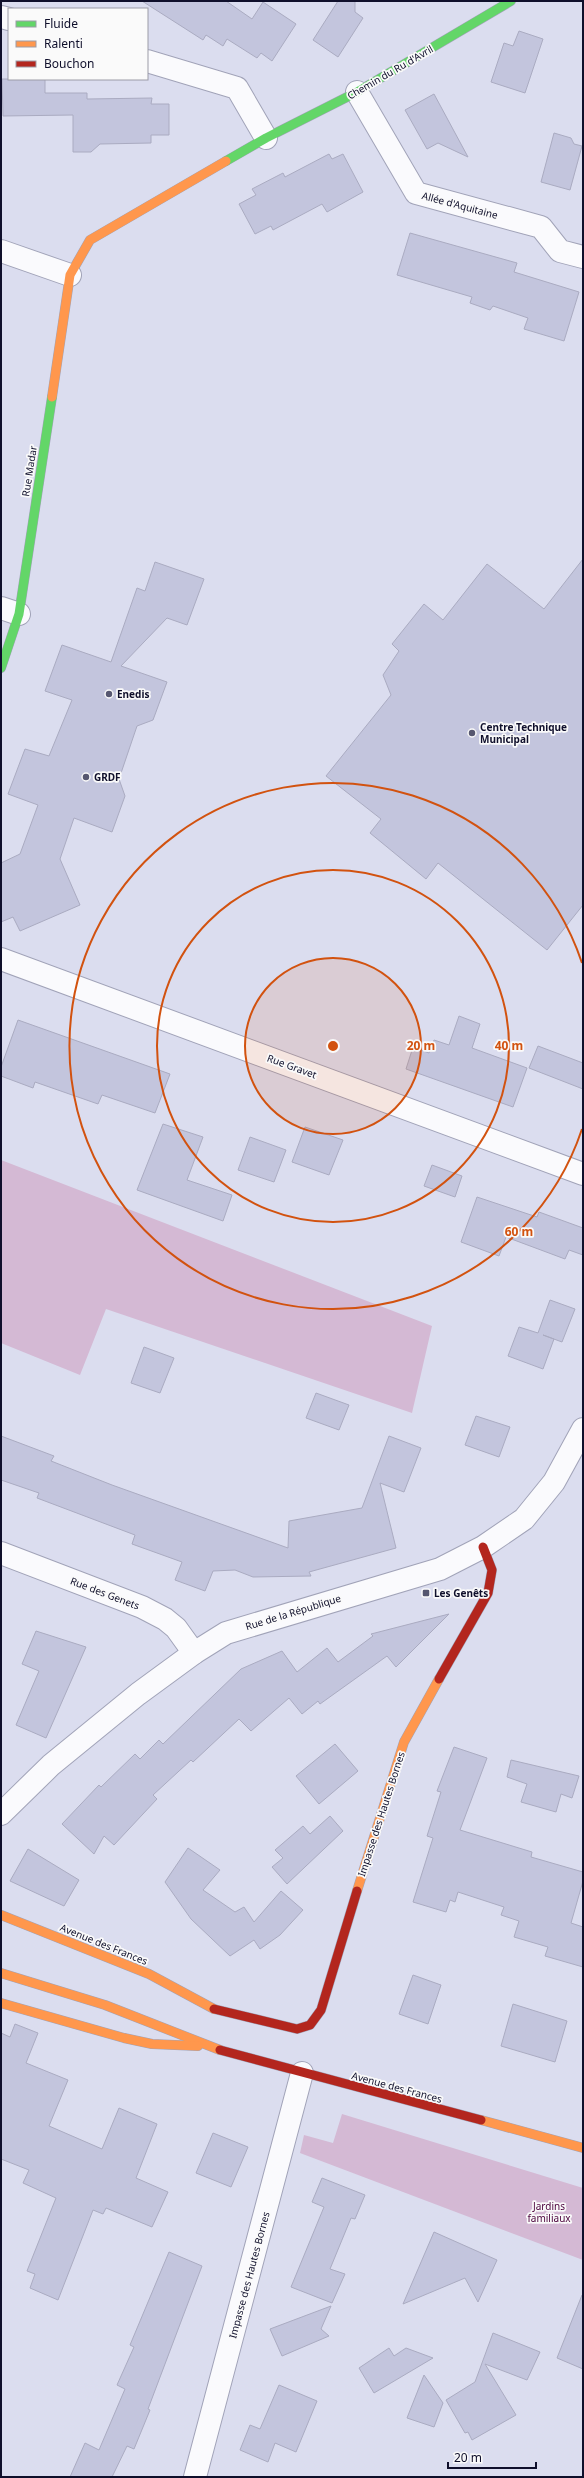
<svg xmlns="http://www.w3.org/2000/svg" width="584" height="2478" font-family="'Noto Sans',sans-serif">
	<rect width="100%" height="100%" fill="#dbddef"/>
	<g fill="#d4b9d4">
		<path d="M 1,1160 L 432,1326 L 412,1413 L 106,1309 L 80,1375 L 1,1343 Z"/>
		<path d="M 342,2114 L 583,2188 L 583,2260 L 300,2153 L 304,2135 L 333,2143 Z"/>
	</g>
	<g fill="#c3c5dd" stroke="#aaabc1">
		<path d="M 142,1 L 226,1 L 252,19 L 263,2 L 296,24 L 272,61 L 261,53 L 257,58 L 227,39 L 223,46 L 206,35 L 203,40 Z"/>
		<path d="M 338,1 L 355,1 L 355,12 L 363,18 L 338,57 L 313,40 Z"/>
		<path d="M 519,31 L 543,39 L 525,93 L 491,82 L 504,43 L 513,46 Z"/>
		<path d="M 2,79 L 45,79 L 45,93 L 87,93 L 87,99 L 152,98 L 151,104 L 169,104 L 169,135 L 151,135 L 151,143 L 100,144 L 91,152 L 73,152 L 73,115 L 3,116 Z"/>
		<path d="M 434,94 L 468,157 L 438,143 L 427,149 L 405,110 Z"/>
		<path d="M 554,133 L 571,138 L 574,144 L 582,146 L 570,190 L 541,182 Z"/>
		<path d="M 329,154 L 332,159 L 343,154 L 363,192 L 327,212 L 322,204 L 273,230 L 271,226 L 255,234 L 239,204 L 256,195 L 252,189 L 283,173 L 285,177 Z"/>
		<path d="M 410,233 L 517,263 L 514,272 L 579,292 L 564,341 L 524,329 L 528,318 L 493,306 L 490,310 L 470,303 L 472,297 L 397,275 Z"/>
		<path d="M 583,559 L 583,905 L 547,950 L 438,863 L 426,879 L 370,833 L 381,819 L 326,776 L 391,695 L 383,675 L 399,651 L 392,644 L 424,604 L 443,620 L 487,564 L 544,609 Z"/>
		<path d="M 155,562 L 204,579 L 187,625 L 167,618 L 121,666 L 167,682 L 153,720 L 137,726 L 119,779 L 125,796 L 112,832 L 74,818 L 60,859 L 80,905 L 20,931 L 13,917 L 1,922 L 1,863 L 20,854 L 38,805 L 8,794 L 25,749 L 49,756 L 72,700 L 45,691 L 62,645 L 111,662 L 137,588 L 145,591 Z"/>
		<path d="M 459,1016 L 480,1024 L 472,1048 L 527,1068 L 513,1107 L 406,1069 L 413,1047 L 429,1053 L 434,1040 L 449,1045 Z"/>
		<path d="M 18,1020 L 170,1074 L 155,1113 L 102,1095 L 98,1104 L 35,1082 L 33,1088 L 1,1076 L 1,1067 Z"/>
		<path d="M 538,1046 L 583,1063 L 583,1089 L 529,1068 Z"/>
		<path d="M 163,1124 L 203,1137 L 187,1180 L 232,1195 L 223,1221 L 137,1190 Z"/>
		<path d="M 305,1127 L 343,1140 L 329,1175 L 292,1162 Z"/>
		<path d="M 250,1137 L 286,1150 L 274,1182 L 238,1170 Z"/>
		<path d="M 432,1165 L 462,1176 L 455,1197 L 424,1186 Z"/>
		<path d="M 477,1197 L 537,1217 L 539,1212 L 583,1228 L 583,1255 L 569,1250 L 565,1259 L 506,1237 L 499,1256 L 461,1242 Z"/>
		<path d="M 550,1300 L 575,1309 L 562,1342 L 543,1335 L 554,1339 L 543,1369 L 508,1356 L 519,1327 L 538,1333 Z"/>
		<path d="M 144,1347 L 174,1358 L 160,1393 L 131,1383 Z"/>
		<path d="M 316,1393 L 349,1405 L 339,1430 L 306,1418 Z"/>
		<path d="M 476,1416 L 510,1427 L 499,1457 L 465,1445 Z"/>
		<path d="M 1,1436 L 54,1456 L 51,1461 L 112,1485 L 288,1548 L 289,1521 L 362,1508 L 389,1436 L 421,1448 L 404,1492 L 380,1483 L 396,1548 L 309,1572 L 311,1576 L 253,1577 L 235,1570 L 213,1571 L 205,1591 L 175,1580 L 182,1562 L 132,1544 L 135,1535 L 37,1498 L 39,1493 L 1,1480 Z"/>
		<path d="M 449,1614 L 396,1667 L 387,1656 L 320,1704 L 318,1701 L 302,1714 L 289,1698 L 251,1731 L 239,1719 L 193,1762 L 191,1760 L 153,1795 L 157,1799 L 114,1845 L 104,1836 L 94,1854 L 62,1824 L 99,1785 L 101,1787 L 135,1754 L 140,1759 L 159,1740 L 163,1744 L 241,1669 L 282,1651 L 297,1672 L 327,1648 L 338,1662 L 373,1636 L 371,1634 Z"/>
		<path d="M 36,1631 L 86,1647 L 46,1738 L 16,1725 L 39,1671 L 22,1664 Z"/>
		<path d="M 335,1744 L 358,1771 L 319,1804 L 296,1776 Z"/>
		<path d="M 454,1747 L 487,1758 L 460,1830 L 532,1852 L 531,1857 L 583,1872 L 583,1881 L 571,1923 L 583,1927 L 583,1967 L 545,1956 L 548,1947 L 514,1937 L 519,1921 L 501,1915 L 504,1907 L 458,1892 L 455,1902 L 450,1900 L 446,1912 L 413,1902 L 433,1838 L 427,1836 L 441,1792 L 437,1791 Z"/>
		<path d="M 511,1760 L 579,1776 L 572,1798 L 561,1794 L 556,1812 L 521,1802 L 527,1784 L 507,1777 Z"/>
		<path d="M 330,1816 L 343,1831 L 287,1884 L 272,1867 L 283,1858 L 275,1850 L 303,1826 L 310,1834 Z"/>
		<path d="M 188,1848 L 220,1870 L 203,1890 L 235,1912 L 244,1907 L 254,1922 L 281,1891 L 303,1910 L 280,1935 L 260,1949 L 254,1940 L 230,1956 L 191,1919 L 165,1882 Z"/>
		<path d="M 28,1849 L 79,1880 L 64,1906 L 10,1881 Z"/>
		<path d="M 413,1975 L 441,1985 L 428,2024 L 399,2014 Z"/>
		<path d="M 513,2004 L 567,2021 L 555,2062 L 501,2046 Z"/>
		<path d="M 15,2024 L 38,2033 L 26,2063 L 68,2080 L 49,2126 L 102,2149 L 119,2108 L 157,2124 L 136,2178 L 168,2192 L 152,2227 L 106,2208 L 103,2214 L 93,2210 L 58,2300 L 30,2288 L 35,2274 L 27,2271 L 56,2198 L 23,2183 L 29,2170 L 1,2159 L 1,2033 L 10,2037 Z"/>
		<path d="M 213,2133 L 248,2147 L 231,2187 L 196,2173 Z"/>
		<path d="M 322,2178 L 365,2195 L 355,2219 L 351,2218 L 330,2269 L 345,2274 L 332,2303 L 291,2287 L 324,2207 L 312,2202 Z"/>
		<path d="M 434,2232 L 497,2260 L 478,2302 L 465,2278 L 403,2304 Z"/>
		<path d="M 169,2252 L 202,2266 L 148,2409 L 150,2410 L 134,2449 L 127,2446 L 112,2477 L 70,2477 L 85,2443 L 99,2450 L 125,2389 L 117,2385 L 134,2347 L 130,2345 Z"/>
		<path d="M 582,2295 L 583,2296 L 583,2369 L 557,2358 Z"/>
		<path d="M 331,2306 L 321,2329 L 329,2336 L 282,2356 L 270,2329 Z"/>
		<path d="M 493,2333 L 540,2352 L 527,2380 L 485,2364 L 516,2415 L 472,2440 L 468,2432 L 465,2433 L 446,2400 L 475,2382 Z"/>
		<path d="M 389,2348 L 394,2356 L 406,2348 L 433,2358 L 374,2393 L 359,2368 Z"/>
		<path d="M 424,2375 L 443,2403 L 434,2427 L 407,2418 Z"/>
		<path d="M 279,2385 L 317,2401 L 296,2452 L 275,2443 L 268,2462 L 240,2450 L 250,2425 L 260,2429 Z"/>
	</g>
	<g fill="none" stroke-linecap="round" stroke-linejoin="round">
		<defs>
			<g id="street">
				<path d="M 1,17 L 9,19"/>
				<path d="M 147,61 L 237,88 L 266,138"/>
				<path d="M 357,92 L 416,193 L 541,227 L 560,251 L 583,257"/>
				<path d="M 1,251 L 70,275"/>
				<path d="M 1,608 L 19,614"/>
				<path d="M 1,959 L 583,1174"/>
				<path d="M 1,1553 L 142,1607 L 165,1619 L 176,1628 L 194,1653"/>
				<path d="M 1,1814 L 51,1765 L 138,1694 L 194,1653 L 226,1633 L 440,1569 L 483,1547 L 524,1519 L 554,1482 L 583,1429"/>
				<path d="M 195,2477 L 302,2073"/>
			</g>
			<g id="fast">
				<path d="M 226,161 L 266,138 L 357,92 L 511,1"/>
				<path d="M 1,668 L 19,614 L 52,397"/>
			</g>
			<g id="slow">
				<path d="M 52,397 L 70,275 L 90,240 L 226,161"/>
				<path d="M 357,1891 L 404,1742 L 439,1679"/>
				<path d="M 1,1915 L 149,1974 L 214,2009"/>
				<path d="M 1,1973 L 105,2005 L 220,2050"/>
				<path d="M 1,2003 L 124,2038 L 152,2044 L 198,2046"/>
				<path d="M 481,2120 L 583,2148"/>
			</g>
			<g id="jam">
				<path d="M 439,1679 L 488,1593 L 492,1570 L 483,1547"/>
				<path d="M 214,2009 L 297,2029 L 310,2025 L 321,2010 L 357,1891"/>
				<path d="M 220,2050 L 481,2120"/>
			</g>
		</defs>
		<use href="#street" stroke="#a1a3b8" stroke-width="24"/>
		<use href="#fast" stroke="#a1a3b8" stroke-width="10"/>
		<use href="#slow" stroke="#a1a3b8" stroke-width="10"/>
		<use href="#jam" stroke="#a1a3b8" stroke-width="10"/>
		<use href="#street" stroke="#fafafd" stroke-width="22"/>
		<use href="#fast" stroke="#63d668" stroke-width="9"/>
		<use href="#slow" stroke="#ff974d" stroke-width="9"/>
		<use href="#jam" stroke="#b3261e" stroke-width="9"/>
	</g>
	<circle cx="333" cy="1046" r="88" fill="#d2520f" fill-opacity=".12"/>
	<g fill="none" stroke="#d2520f" stroke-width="2">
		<circle cx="333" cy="1046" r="88"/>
		<circle cx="333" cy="1046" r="176"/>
		<path d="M582 1129A263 263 0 1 1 582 963"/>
	</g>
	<g fill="#565770" stroke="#fafafa" stroke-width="1.5">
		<circle cx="109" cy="694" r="4"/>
		<circle cx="472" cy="733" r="4"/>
		<circle cx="86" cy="777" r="4"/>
		<rect x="422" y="1589" width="8" height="8" rx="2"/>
	</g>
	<g text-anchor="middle" stroke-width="3.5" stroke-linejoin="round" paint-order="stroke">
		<g font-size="10" fill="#0f0f2b" stroke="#fafafa">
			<text transform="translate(390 72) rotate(-30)" y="4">Chemin du Ru d'Avril</text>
			<text transform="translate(460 205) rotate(15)" y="4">Allée d'Aquitaine</text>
			<text transform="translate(29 471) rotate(-81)" y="4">Rue Madar</text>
			<text transform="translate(292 1066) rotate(20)" y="4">Rue Gravet</text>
			<text transform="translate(105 1593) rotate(21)" y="4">Rue des Genets</text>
			<text transform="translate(293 1612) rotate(-17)" y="4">Rue de la République</text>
			<text transform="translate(381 1814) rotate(-72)" y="4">Impasse des Hautes Bornes</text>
			<text transform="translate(104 1944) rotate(22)" y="4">Avenue des Frances</text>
			<text transform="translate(397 2087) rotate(15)" y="4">Avenue des Frances</text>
			<text transform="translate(249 2275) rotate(-75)" y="4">Impasse des Hautes Bornes</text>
		</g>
		<g font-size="10" font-weight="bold" fill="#0f0f2b" stroke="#fafafa" text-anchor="start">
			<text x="117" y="698">Enedis</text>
			<text x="480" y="731">Centre Technique<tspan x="480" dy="12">Municipal</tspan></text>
			<text x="94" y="781">GRDF</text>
			<text x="434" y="1597">Les Genêts</text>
		</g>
		<g font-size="10" fill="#4b023c" stroke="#fafafa">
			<text x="549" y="2210">Jardins<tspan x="549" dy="12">familiaux</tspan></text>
		</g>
	</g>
	<circle cx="333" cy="1046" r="6" fill="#d2520f" stroke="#fafafa" stroke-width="2"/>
	<g font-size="12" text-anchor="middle" font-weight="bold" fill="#d2520f" stroke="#fafafa" stroke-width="3.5" stroke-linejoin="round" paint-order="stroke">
		<text x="421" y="1050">20 m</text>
		<text x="509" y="1050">40 m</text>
		<text x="519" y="1236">60 m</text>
	</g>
	<rect width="584" height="2478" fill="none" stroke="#0f0f2b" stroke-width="4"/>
	<rect x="8" y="8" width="140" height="72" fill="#fafafa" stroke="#9c9ca7"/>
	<rect x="16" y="21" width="20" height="6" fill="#63d668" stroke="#9c9ca7"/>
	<text x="44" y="28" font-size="12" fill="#0f0f2b">Fluide</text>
	<rect x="16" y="41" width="20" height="6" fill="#ff974d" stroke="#9c9ca7"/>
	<text x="44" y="48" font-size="12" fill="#0f0f2b">Ralenti</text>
	<rect x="16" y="61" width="20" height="6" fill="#b3261e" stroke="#9c9ca7"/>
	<text x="44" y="68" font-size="12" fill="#0f0f2b">Bouchon</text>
	<path d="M448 2462v6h88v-6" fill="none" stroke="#0f0f2b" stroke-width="2"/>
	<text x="454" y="2462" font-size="12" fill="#0f0f2b" stroke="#fafafa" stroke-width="3" paint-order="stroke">20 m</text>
</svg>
